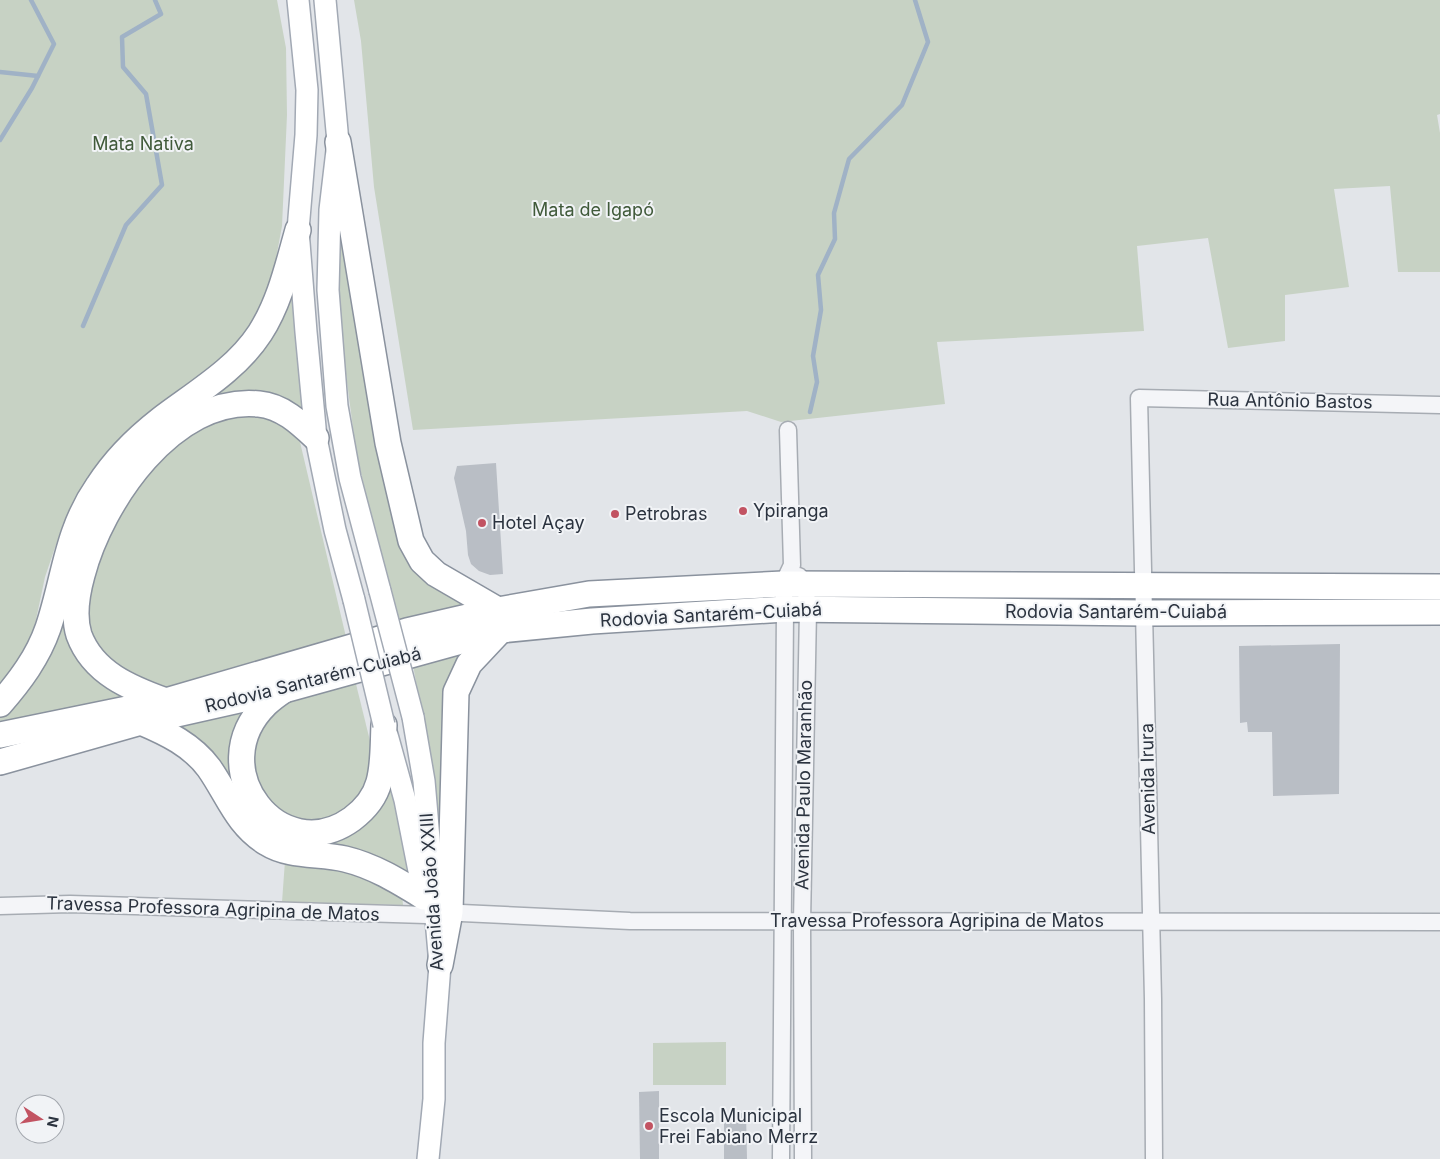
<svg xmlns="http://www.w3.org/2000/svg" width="1440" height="1159" font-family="Inter,sans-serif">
	<rect width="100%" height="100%" fill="#e2e5e9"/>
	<g fill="#c7d2c4">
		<path d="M 0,0 L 277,0 L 286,48 L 287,115 L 282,226 L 275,264 L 265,296 L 249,327 L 217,364 L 101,464 L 63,524 L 45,577 L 34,629 L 19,669 L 0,690 Z"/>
		<path d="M 354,0 L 1440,0 L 1440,114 L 1437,115 L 1440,133 L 1440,272 L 1398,272 L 1390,186 L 1334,189 L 1349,287 L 1285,295 L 1285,341 L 1228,348 L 1208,238 L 1137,246 L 1144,331 L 937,342 L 945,404 L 781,422 L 747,411 L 413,430 L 374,187 L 361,41 Z"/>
		<path d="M 338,142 L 411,541 L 485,603 L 396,625 L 356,451 L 341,336 L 332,218 Z"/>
		<path d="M 294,272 L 304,416 L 194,408 Z"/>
		<path d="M 274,416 L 294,432 L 300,442 L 346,637 L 175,687 L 161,687 L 103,662 C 96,646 87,631 86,612 C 86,547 144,464 197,430 C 203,426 210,420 216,417 C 227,413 261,416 274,416 Z"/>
		<path d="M 68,605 L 137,700 L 0,734 L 0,716 L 5,711 Z"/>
		<path d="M 480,644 L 465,660 L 445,902 L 434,783 L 413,665 Z"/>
		<path d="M 355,680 L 372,749 L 368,793 L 335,820 L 295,821 L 257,791 L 249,749 L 260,728 L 287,700 Z"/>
		<path d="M 252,706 C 243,725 231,746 232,768 C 237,822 299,854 346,832 C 355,828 366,823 372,815 C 383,802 385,785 389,769 L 409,875 C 394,868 379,859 363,854 C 334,846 291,847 267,830 C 243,814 233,786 216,764 C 204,747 186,735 168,727 Z"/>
		<path d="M 285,861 C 328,867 366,870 402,894 L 403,905 L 282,902 Z"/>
		<path d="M 726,1042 L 726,1085 L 653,1085 L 653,1043 Z"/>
	</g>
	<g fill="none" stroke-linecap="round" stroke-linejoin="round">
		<g stroke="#a0b2c6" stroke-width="4.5">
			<path d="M 0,72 L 38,76"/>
			<path d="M 0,140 L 32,88 L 54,44 L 31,0"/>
			<path d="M 83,326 L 126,225 L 162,185 L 146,94 L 123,67 L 122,37 L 161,14 L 155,0"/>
			<path d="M 810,412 L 817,382 L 813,356 L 821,310 L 818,275 L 835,239 L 834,213 L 849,159 L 902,105 L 928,42 L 915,0"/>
		</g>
	</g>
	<g fill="#b9bec5">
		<path d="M 496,463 L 503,574 L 490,575 L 479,571 L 471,564 L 468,555 L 466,531 L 454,478 L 457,466 Z"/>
		<path d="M 1340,644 L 1339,794 L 1273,796 L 1272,732 L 1248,732 L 1247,722 L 1240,723 L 1239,646 Z"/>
		<path d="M 659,1091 L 659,1159 L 640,1159 L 639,1092 Z"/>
		<path d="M 724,1113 L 746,1113 L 747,1159 L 724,1159 Z"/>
	</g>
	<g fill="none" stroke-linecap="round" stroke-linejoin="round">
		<defs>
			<g id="minor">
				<path d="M 799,576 L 805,585 L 808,610 L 802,922 L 803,1159"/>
				<path d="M 0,906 L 70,904 L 426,915"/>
				<path d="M 440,912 L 630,921 L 1440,922"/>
				<path d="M 781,1159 L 785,609 L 783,584 L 792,565 L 788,430"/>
				<path d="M 1154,1159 L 1153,999 L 1139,398 L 1440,405"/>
			</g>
			<g id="major">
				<path d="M 298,0 L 307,90 L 306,135 L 298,230 L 306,332 L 316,438 L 335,530 L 354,600"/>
				<path d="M 325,0 L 338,142 L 330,210 L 328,290 L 337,406 L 350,478 L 380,591"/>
				<path d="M 413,717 L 424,781 L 440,965 L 434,1043 L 434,1099 L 428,1159"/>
				<path d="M 387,735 L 405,800 L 420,876"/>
			</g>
			<g id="highway">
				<path d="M 338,142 L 388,443 L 411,541 L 422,561 L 436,574 L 498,610"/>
				<path d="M 284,690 C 278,694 271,699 266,704 C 200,769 281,870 352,819 C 364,810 375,797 379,782 C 384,764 383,744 384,725"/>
				<path d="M 166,701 C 130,688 93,673 79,635 C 73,616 77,593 82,575 C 101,502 173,395 259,404 C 282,406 300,423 316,438"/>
				<path d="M 0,704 C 20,681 38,657 48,628 C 65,578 66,532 98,486 C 114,461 137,438 160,420 C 194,394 236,370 260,333 C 280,302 288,265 298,230"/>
				<path d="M 141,722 C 167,733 192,745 209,768 C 228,795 237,825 267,843 C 289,857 320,853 345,859 C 374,866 398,881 424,897"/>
				<path d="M 0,735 L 166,701 L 407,631 L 498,610 L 589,594 L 783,584 L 1440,587"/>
				<path d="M 0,762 L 141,722 L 284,690 L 501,630 L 592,621 L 785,609 L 1144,613 L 1440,612"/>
				<path d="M 440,965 L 450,912 L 456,692 L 469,664 L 500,631"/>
			</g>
		</defs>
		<use href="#minor" stroke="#a7acb3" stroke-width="19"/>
		<use href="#major" stroke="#a2a9b4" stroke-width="24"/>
		<use href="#highway" stroke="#8a929e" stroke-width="28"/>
		<use href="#minor" stroke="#f4f5f8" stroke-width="16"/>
		<use href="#major" stroke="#fff" stroke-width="21"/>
		<use href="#highway" stroke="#fff" stroke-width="25"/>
		<defs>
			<g id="major-bridge">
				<path d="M 380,591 L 413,717"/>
				<path d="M 354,600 L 384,725"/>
			</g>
		</defs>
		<use href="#major-bridge" stroke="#a2a9b4" stroke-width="24" stroke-linecap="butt"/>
		<use href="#major-bridge" stroke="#fff" stroke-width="21"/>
	</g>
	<g fill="#c25362" stroke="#f1f3f6" stroke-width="2">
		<circle cx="743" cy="511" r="5"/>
		<circle cx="615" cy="514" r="5"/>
		<circle cx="482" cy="523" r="5"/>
		<circle cx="649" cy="1126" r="5"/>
	</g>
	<g text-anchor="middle" stroke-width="4" stroke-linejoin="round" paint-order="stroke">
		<g font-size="18" fill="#405a3a" stroke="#f1f3f6">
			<text x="143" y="150">Mata Nativa</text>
			<text x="593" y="216">Mata de Igapó</text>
		</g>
		<g font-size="18" fill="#2b333f" stroke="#f1f3f6">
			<text transform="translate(1290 401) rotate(1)" y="6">Rua Antônio Bastos</text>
			<text x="1116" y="618">Rodovia Santarém-Cuiabá</text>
			<text transform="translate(711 615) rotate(-3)" y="6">Rodovia Santarém-Cuiabá</text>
			<text transform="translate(313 680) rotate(-14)" y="6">Rodovia Santarém-Cuiabá</text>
			<text transform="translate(1148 779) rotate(-91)" y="6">Avenida Irura</text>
			<text transform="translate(804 785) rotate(-89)" y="6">Avenida Paulo Maranhão</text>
			<text transform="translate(432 892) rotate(-94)" y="6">Avenida João XXIII</text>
			<text transform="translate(213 909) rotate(2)" y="6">Travessa Professora Agripina de Matos</text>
			<text x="937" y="927">Travessa Professora Agripina de Matos</text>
		</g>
		<g font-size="18" fill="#2b333f" stroke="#f1f3f6" text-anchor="start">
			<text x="753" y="517">Ypiranga</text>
			<text x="625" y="520">Petrobras</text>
			<text x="492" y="529">Hotel Açay</text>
			<text x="659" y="1122">Escola Municipal<tspan x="659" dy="21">Frei Fabiano Merrz</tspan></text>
		</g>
	</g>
	<g transform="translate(40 1119) rotate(102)"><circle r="24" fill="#f1f3f6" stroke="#a2a6ad"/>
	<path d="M0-4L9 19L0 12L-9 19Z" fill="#c25362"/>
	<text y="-8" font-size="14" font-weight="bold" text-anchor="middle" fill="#2b333f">N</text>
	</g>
</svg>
